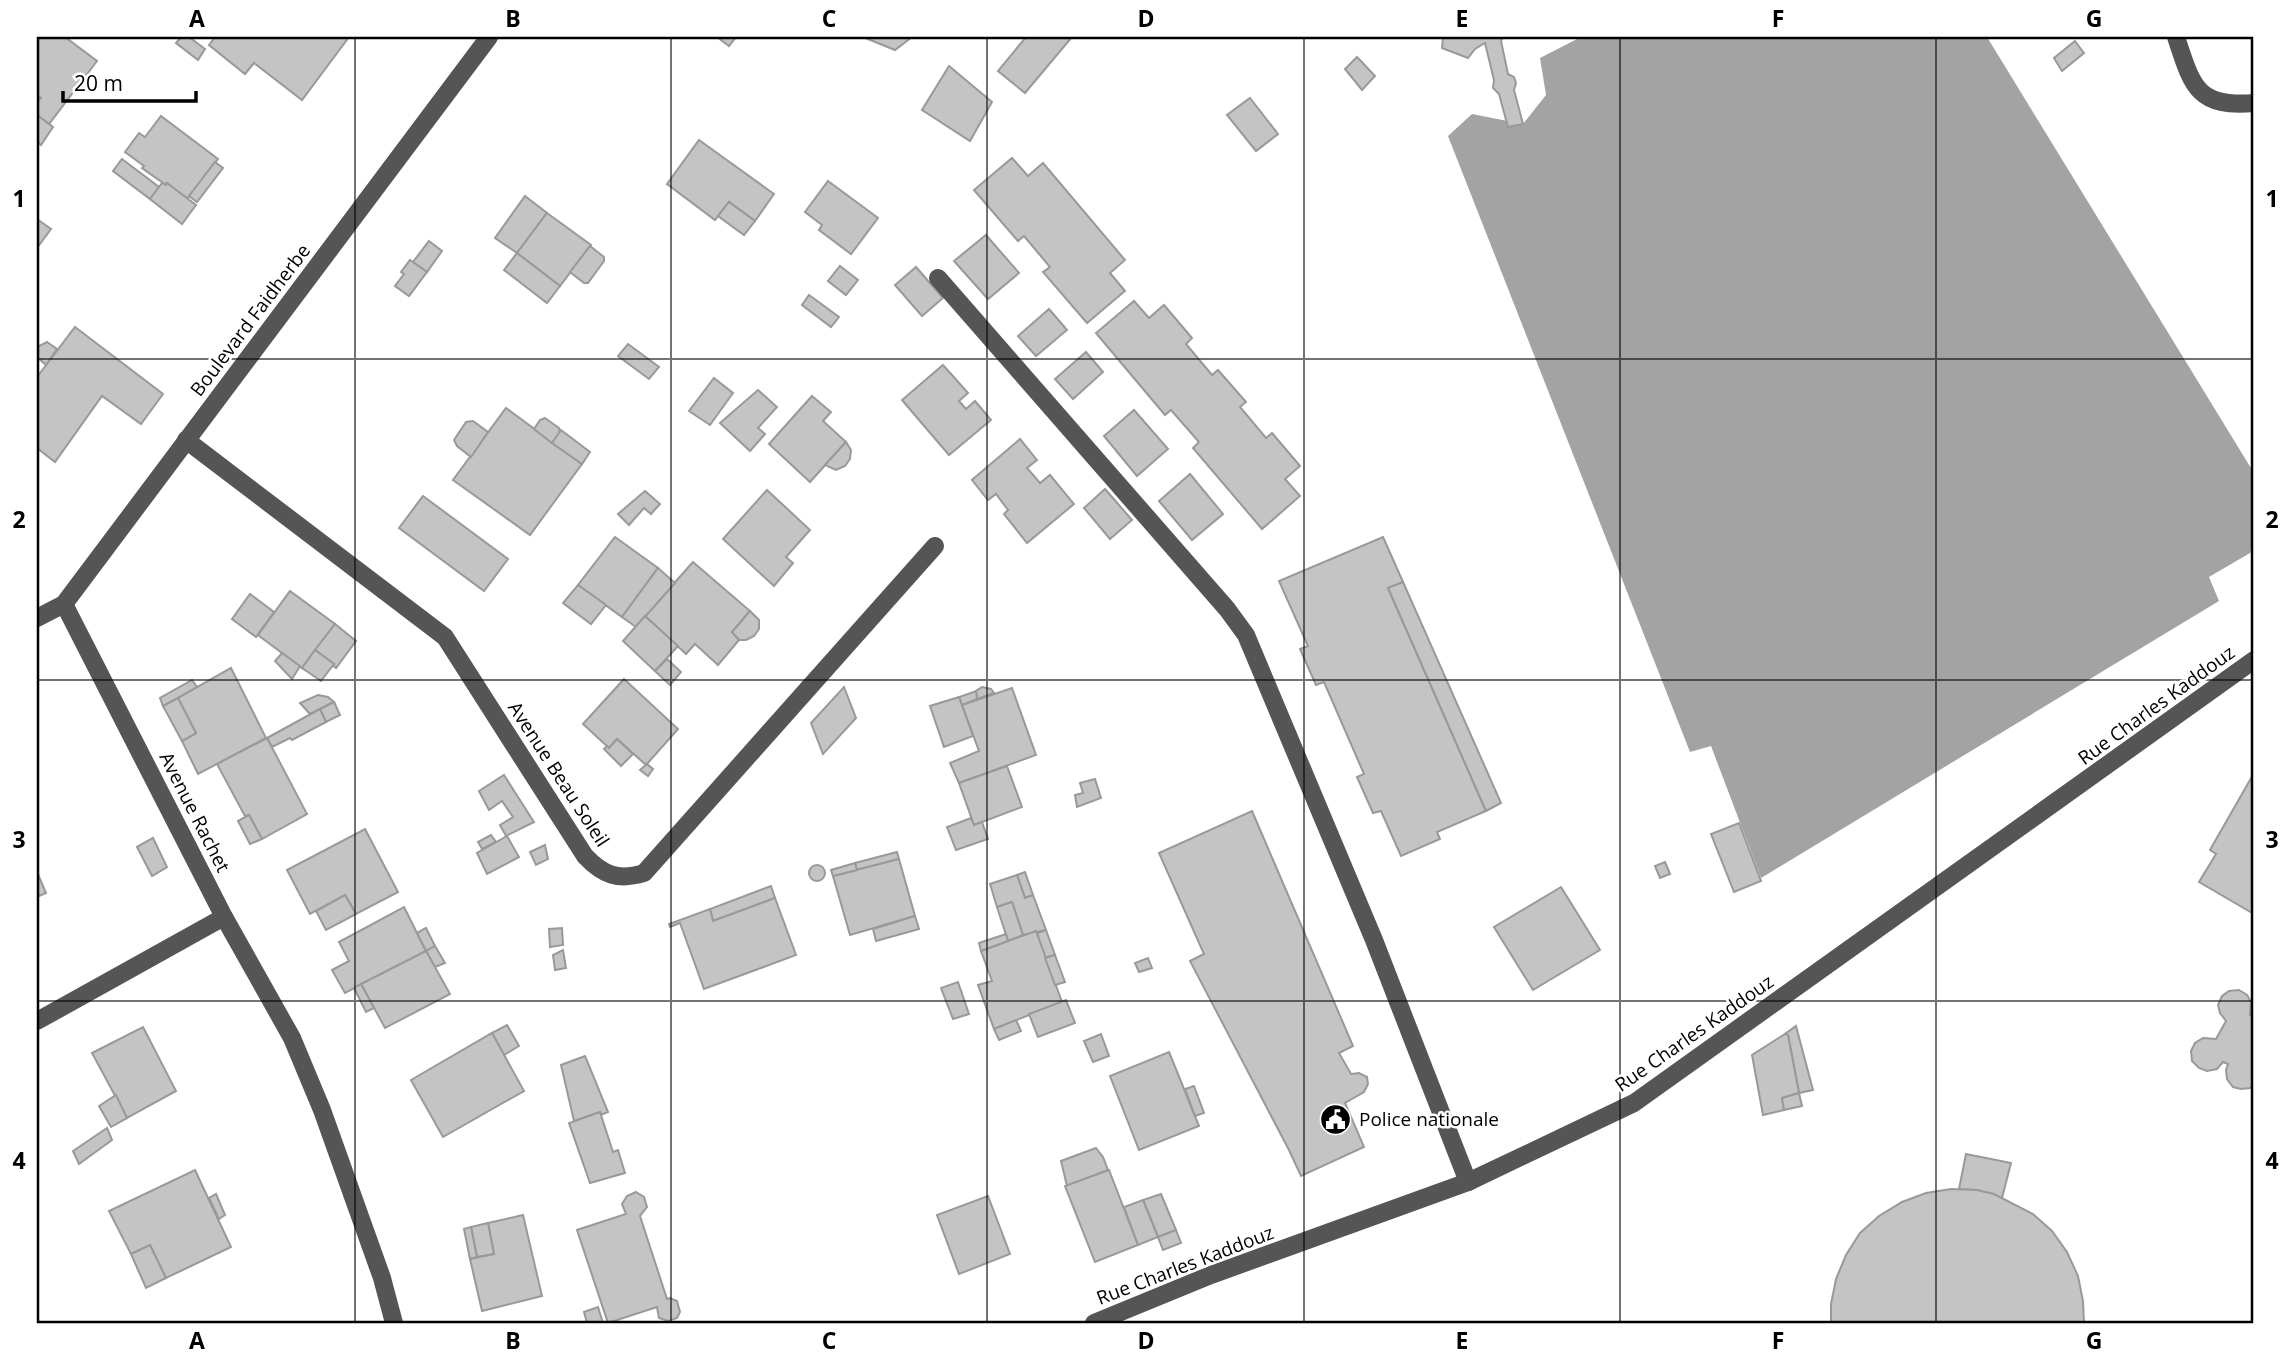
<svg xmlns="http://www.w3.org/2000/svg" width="2291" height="1360" font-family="'Open Sans',sans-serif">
	<rect width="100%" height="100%" fill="#fff"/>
	<path fill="#a3a3a3" d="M 1581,37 L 1987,37 L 2254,473 L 2254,542 L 2250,553 L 2209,577 L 2219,601 L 1761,878 L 1711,746 L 1690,752 L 1448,136 L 1472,114 L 1523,124 L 1546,95 L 1540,58 Z"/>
	<g fill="#c4c4c4" stroke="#999" stroke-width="2">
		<path d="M 37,37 L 65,37 L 97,61 L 49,124 L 37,115 L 37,103 L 41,98 L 37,95 Z"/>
		<path d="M 181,37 L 189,37 L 205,49 L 198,60 L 176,43 Z"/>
		<path d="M 215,37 L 349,37 L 302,100 L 254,63 L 245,74 L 209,45 Z"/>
		<path d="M 717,37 L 736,37 L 729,46 Z"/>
		<path d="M 863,37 L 912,37 L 895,50 Z"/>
		<path d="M 1026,37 L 1072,37 L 1025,93 L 998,71 Z"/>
		<path d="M 1443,37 L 1503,37 L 1501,41 L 1508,74 L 1514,77 L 1516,83 L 1514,90 L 1523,124 L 1508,127 L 1499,94 L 1493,88 L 1494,80 L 1485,43 L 1475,49 L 1468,58 L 1442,48 Z"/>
		<path d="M 2075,41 L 2084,53 L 2062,71 L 2054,58 Z"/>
		<path d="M 1357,57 L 1375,76 L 1362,90 L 1345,69 Z"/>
		<path d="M 949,66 L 992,102 L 970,141 L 922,110 Z"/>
		<path d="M 1250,98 L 1278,134 L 1256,151 L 1227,115 Z"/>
		<path d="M 37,115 L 53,127 L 41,145 L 37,142 Z"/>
		<path d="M 161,116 L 218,159 L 187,199 L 167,183 L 166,185 L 142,168 L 144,166 L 125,152 L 139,133 L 145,137 Z"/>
		<path d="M 699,140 L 774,194 L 755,221 L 729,202 L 715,220 L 667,184 Z"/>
		<path d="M 1012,158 L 1028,176 L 1043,163 L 1125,260 L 1110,273 L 1125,291 L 1087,323 L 1043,272 L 1050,267 L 1024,236 L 1018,241 L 974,190 Z"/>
		<path d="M 122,159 L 159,187 L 150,199 L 113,171 Z"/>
		<path d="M 215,162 L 223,168 L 197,202 L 189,196 Z"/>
		<path d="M 828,181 L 878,218 L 851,254 L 819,230 L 822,225 L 805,212 Z"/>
		<path d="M 162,183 L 166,185 L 167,183 L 196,205 L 182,224 L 150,199 Z"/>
		<path d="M 525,196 L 547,213 L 517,253 L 495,238 Z"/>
		<path d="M 729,202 L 755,221 L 744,235 L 718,216 Z"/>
		<path d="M 547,213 L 591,245 L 560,286 L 517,253 Z"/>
		<path d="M 37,219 L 51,229 L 37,248 Z"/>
		<path d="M 986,235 L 1019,273 L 988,299 L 954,261 Z"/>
		<path d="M 429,241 L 442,251 L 427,272 L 413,262 Z"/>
		<path d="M 590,246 L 604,257 L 604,261 L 588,283 L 584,283 L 570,272 Z"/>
		<path d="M 517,253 L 560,286 L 547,303 L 504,270 Z"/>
		<path d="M 410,260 L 427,272 L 409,296 L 395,286 L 404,274 L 401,272 Z"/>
		<path d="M 840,266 L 858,280 L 846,295 L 828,281 Z"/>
		<path d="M 916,267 L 943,298 L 922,316 L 895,285 Z"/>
		<path d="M 809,295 L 839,317 L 831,327 L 802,305 Z"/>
		<path d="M 1134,301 L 1149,318 L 1164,305 L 1192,338 L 1186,344 L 1212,375 L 1218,370 L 1246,402 L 1240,407 L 1266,438 L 1272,433 L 1300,466 L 1285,479 L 1300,496 L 1262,529 L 1193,448 L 1199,442 L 1171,410 L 1165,415 L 1096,333 Z"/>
		<path d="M 1049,309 L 1067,330 L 1036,356 L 1018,336 Z"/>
		<path d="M 75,327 L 163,394 L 141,424 L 102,396 L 55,462 L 37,448 L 37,377 Z"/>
		<path d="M 47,342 L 57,349 L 46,365 L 37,357 L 37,347 Z"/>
		<path d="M 628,344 L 659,367 L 649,379 L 618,356 Z"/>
		<path d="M 1086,352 L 1103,372 L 1073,399 L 1055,379 Z"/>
		<path d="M 943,365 L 968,393 L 959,401 L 966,409 L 975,401 L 991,420 L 949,455 L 902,400 Z"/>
		<path d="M 714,378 L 733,393 L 710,425 L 689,411 Z"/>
		<path d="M 758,390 L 777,407 L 758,428 L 765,434 L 750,451 L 720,423 Z"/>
		<path d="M 812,396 L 831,412 L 823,421 L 846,442 L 810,482 L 769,444 Z"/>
		<path d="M 506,408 L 582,464 L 530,535 L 453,480 Z"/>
		<path d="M 1134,410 L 1168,449 L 1137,476 L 1104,436 Z"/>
		<path d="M 545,418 L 559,428 L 560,433 L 552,443 L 534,429 L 540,420 Z"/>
		<path d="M 473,421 L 488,432 L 471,457 L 457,446 L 454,440 L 466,422 Z"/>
		<path d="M 561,430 L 590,452 L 582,464 L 552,443 Z"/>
		<path d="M 1020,439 L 1037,460 L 1027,468 L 1040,483 L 1050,475 L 1074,504 L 1027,543 L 1004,514 L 1008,510 L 996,494 L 988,500 L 972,480 Z"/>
		<path d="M 846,442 L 851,450 L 850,459 L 845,466 L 836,470 L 825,465 Z"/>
		<path d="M 1190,474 L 1223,514 L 1192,540 L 1159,501 Z"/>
		<path d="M 1105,489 L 1132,520 L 1110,539 L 1084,508 Z"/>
		<path d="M 767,490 L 810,530 L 786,557 L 793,563 L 774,586 L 723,539 Z"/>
		<path d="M 645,491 L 660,504 L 651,514 L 644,508 L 629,525 L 618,514 Z"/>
		<path d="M 423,496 L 508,559 L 484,591 L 399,528 Z"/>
		<path d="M 615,537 L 658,568 L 622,617 L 578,585 Z"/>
		<path d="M 1383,537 L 1403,582 L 1388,588 L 1486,811 L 1437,832 L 1440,839 L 1401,856 L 1381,811 L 1373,813 L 1357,777 L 1364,774 L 1324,682 L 1316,685 L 1300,649 L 1308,646 L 1279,581 Z"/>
		<path d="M 693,562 L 750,611 L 732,632 L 739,640 L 718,665 L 695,644 L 686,654 L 645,616 Z"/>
		<path d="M 658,568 L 675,583 L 636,627 L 622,617 Z"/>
		<path d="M 1403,582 L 1501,803 L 1486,811 L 1388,588 Z"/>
		<path d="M 578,585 L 606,605 L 591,624 L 563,603 Z"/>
		<path d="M 290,591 L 335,624 L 302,668 L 258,635 Z"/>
		<path d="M 250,594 L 274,612 L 256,637 L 232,619 Z"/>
		<path d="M 750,611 L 759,620 L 759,629 L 754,636 L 746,640 L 739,640 L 732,632 Z"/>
		<path d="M 645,616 L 678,646 L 655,671 L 623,641 Z"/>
		<path d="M 335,624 L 356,641 L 336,668 L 332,665 L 334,664 L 315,650 Z"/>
		<path d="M 315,650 L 334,664 L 321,681 L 302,668 Z"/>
		<path d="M 282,653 L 300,666 L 292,679 L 275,661 Z"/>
		<path d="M 667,659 L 681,672 L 670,685 L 655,671 Z"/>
		<path d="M 231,668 L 266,738 L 198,774 L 182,741 L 196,733 L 178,698 Z"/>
		<path d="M 624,679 L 678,729 L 646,765 L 617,739 L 609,748 L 583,724 Z"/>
		<path d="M 192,680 L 197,687 L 163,706 L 160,698 Z"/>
		<path d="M 844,687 L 856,718 L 823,754 L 811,723 Z"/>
		<path d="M 982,687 L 991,689 L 994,693 L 977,699 L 976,691 Z"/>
		<path d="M 1012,688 L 1036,755 L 959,783 L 950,763 L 979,751 L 962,705 Z"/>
		<path d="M 976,691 L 977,699 L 962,705 L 959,697 Z"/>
		<path d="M 318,695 L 328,697 L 334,702 L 310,714 L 300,703 Z"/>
		<path d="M 959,697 L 973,736 L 944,747 L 930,706 Z"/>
		<path d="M 178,698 L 196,733 L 182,741 L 163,706 Z"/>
		<path d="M 334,702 L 340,715 L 326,722 L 320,709 Z"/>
		<path d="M 320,709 L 326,722 L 292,740 L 290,738 L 272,747 L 267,738 Z"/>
		<path d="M 267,738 L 307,814 L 262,839 L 249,815 L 245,816 L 217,764 Z"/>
		<path d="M 617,739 L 633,754 L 621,766 L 604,749 L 607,746 L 609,748 Z"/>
		<path d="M 647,764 L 653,769 L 648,776 L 640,770 Z"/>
		<path d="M 1007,766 L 1022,807 L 974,825 L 959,783 Z"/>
		<path d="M 2254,773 L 2254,914 L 2199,882 L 2216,854 L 2210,850 Z"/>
		<path d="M 504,775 L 534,822 L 506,836 L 500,825 L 513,817 L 502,801 L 489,810 L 479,791 Z"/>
		<path d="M 1095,779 L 1101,798 L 1077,807 L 1075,795 L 1083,793 L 1080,783 Z"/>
		<path d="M 1252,811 L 1353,1046 L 1339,1053 L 1351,1074 L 1359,1073 L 1367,1077 L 1368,1084 L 1364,1092 L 1345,1103 L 1364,1147 L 1301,1176 L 1289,1150 L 1190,961 L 1204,954 L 1159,853 Z"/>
		<path d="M 249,815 L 262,839 L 250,844 L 238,821 Z"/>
		<path d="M 971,818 L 974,825 L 982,822 L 988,839 L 956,850 L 947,827 Z"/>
		<path d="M 1739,823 L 1761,881 L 1734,892 L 1711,834 Z"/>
		<path d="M 365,829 L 398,892 L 356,914 L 345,895 L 310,914 L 287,870 Z"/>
		<path d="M 491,835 L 496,842 L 482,849 L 478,842 Z"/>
		<path d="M 507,836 L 519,857 L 487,874 L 477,853 Z"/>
		<path d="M 153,838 L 167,867 L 152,876 L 137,847 Z"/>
		<path d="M 545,845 L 548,859 L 536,865 L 530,852 Z"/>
		<path d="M 897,852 L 899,859 L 857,870 L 855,863 Z"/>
		<path d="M 899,859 L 915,916 L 850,935 L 833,876 Z"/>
		<path d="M 1665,862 L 1670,874 L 1660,878 L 1655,866 Z"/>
		<path d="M 855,863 L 857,870 L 833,876 L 831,870 Z"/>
		<circle cx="817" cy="873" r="8"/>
		<path d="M 37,872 L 46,893 L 37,897 Z"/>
		<path d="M 1025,872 L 1033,895 L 1025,898 L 1017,875 Z"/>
		<path d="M 1017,875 L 1025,898 L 1033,895 L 1046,930 L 1023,935 L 1012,902 L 997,907 L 990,884 Z"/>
		<path d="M 771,886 L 775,898 L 713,921 L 710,909 Z"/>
		<path d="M 1561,887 L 1600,950 L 1533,990 L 1494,927 Z"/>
		<path d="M 345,895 L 356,914 L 326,930 L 316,911 Z"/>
		<path d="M 775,898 L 796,955 L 704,989 L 680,923 L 670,927 L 669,924 L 710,909 L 713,921 Z"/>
		<path d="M 1012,902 L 1023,935 L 1008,941 L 997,907 Z"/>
		<path d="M 404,907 L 426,951 L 345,993 L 332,970 L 349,961 L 339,942 Z"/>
		<path d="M 915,916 L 919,929 L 876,941 L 873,929 Z"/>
		<path d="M 426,928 L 435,946 L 426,951 L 417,933 Z"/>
		<path d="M 562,928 L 563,945 L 550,947 L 549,929 Z"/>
		<path d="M 1046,930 L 1055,955 L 1045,958 L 1037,933 Z"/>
		<path d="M 1036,931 L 1062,1002 L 994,1029 L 978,985 L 992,981 L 981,951 Z"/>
		<path d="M 1006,934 L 1008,941 L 981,951 L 979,943 Z"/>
		<path d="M 435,946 L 445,963 L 435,967 L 426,951 Z"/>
		<path d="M 563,950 L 566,968 L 555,970 L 553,955 Z"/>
		<path d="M 426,951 L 450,994 L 385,1028 L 361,984 Z"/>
		<path d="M 1055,955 L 1065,982 L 1055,985 L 1045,958 Z"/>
		<path d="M 1148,958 L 1152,968 L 1139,972 L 1135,963 Z"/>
		<path d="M 958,982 L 969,1014 L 953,1019 L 941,988 Z"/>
		<path d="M 361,984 L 374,1008 L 366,1012 L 354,988 Z"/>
		<path d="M 2239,990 L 2247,995 L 2251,1002 L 2250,1015 L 2254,1017 L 2254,1084 L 2250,1088 L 2241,1089 L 2233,1087 L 2227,1079 L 2226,1070 L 2228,1064 L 2223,1062 L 2217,1069 L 2207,1071 L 2199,1068 L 2192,1061 L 2191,1051 L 2195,1043 L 2203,1038 L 2216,1039 L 2226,1021 L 2220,1013 L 2218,1005 L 2222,996 L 2229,991 Z"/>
		<path d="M 1066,1000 L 1075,1023 L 1038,1037 L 1029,1014 Z"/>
		<path d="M 1016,1020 L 1021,1031 L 999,1040 L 994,1029 Z"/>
		<path d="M 507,1025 L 519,1046 L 504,1055 L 492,1033 Z"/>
		<path d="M 1796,1026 L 1813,1090 L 1799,1093 L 1788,1035 L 1785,1034 Z"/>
		<path d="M 143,1027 L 176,1091 L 127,1118 L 92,1053 Z"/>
		<path d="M 492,1033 L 524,1091 L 443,1137 L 411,1080 Z"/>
		<path d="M 1101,1034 L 1109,1056 L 1093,1062 L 1084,1041 Z"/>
		<path d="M 1785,1034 L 1788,1035 L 1799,1093 L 1782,1098 L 1784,1110 L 1763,1115 L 1752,1055 Z"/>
		<path d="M 1169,1052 L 1199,1126 L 1139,1150 L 1110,1076 Z"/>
		<path d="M 585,1056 L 608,1112 L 601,1115 L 600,1112 L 574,1121 L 561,1065 Z"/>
		<path d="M 1194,1086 L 1204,1113 L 1195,1116 L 1185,1089 Z"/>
		<path d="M 1799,1093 L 1802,1106 L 1784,1110 L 1782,1098 Z"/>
		<path d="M 116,1095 L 127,1118 L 111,1127 L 99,1106 Z"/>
		<path d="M 600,1112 L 613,1152 L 618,1150 L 625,1173 L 590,1183 L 569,1123 Z"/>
		<path d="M 107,1128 L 112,1140 L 79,1164 L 73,1151 Z"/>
		<path d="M 1096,1148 L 1103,1157 L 1108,1170 L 1067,1186 L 1061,1161 Z"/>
		<path d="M 1966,1154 L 2011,1163 L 2002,1198 L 1977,1190 L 1959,1189 Z"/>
		<path d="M 195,1170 L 231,1247 L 166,1278 L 150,1245 L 131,1254 L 109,1211 Z"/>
		<path d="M 1109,1170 L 1138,1245 L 1095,1262 L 1065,1186 Z"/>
		<path d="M 1951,1189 L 1977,1190 L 1994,1194 L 2033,1214 L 2052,1231 L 2067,1252 L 2078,1276 L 2083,1301 L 2084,1323 L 1831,1323 L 1831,1304 L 1836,1279 L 1846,1255 L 1860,1233 L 1879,1216 L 1902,1202 L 1926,1193 Z"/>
		<path d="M 636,1192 L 644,1197 L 647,1207 L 640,1216 L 667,1299 L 670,1298 L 677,1301 L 680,1312 L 677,1318 L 668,1321 L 659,1318 L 657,1307 L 608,1323 L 577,1230 L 626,1214 L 622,1204 L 627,1196 Z"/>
		<path d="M 216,1194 L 225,1215 L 219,1219 L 209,1198 Z"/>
		<path d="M 1161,1194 L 1176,1230 L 1158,1237 L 1143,1200 Z"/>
		<path d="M 988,1196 L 1010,1254 L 959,1274 L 937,1215 Z"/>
		<path d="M 1143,1200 L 1158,1237 L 1138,1245 L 1124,1207 Z"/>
		<path d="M 523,1215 L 542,1296 L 482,1311 L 470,1259 L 494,1254 L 488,1223 Z"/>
		<path d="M 488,1223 L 494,1254 L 477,1257 L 471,1227 Z"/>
		<path d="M 471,1227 L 477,1257 L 470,1259 L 464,1229 Z"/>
		<path d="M 1176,1230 L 1181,1243 L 1163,1250 L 1158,1237 Z"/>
		<path d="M 150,1245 L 166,1278 L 146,1288 L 131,1254 Z"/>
		<path d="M 598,1307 L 603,1323 L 587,1323 L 584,1312 Z"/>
	</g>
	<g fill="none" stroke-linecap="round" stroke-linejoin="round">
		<g stroke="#555" stroke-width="18">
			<path d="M 2176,37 C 2192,85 2196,108 2254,103"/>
			<path d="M 938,278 L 1227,609 L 1246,635 L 1374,940 L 1468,1182"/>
			<path d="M 186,440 L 445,637 L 585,856 C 603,875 618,881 644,873 L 935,546"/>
			<path d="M 64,604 L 224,917 L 292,1038 L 322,1110 L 382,1278 L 394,1323"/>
			<path d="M 37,618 L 64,604 L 489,37"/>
			<path d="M 37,1021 L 224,917"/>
			<path d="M 1094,1323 L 1211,1275 L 1468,1182 L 1634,1103 L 2254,660"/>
		</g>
	</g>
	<path fill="none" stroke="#000" stroke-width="2" stroke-opacity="0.55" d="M 355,37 L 355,1323M 671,37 L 671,1323M 987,37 L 987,1323M 1304,37 L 1304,1323M 1620,37 L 1620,1323M 1936,37 L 1936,1323M 37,359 L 2254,359M 37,680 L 2254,680M 37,1001 L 2254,1001"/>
	<defs>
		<symbol id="civic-disc" viewBox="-11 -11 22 22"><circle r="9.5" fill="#000" stroke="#fff"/><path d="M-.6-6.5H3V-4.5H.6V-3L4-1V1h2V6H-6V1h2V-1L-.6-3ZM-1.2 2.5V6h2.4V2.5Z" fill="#fff"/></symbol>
	</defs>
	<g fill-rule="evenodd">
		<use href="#civic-disc" x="1318" y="1102" width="35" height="35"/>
	</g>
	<g text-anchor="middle" stroke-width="5" stroke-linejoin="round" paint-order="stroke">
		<g font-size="19" fill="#000" stroke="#fff">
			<text transform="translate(250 320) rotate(-53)" y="7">Boulevard Faidherbe</text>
			<text transform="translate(2156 705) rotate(-36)" y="7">Rue Charles Kaddouz</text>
			<text transform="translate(559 774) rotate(57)" y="7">Avenue Beau Soleil</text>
			<text transform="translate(195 812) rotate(63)" y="7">Avenue Rachet</text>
			<text transform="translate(1694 1033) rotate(-35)" y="7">Rue Charles Kaddouz</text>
			<text transform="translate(1185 1265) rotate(-21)" y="7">Rue Charles Kaddouz</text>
		</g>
		<g font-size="19" fill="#000" stroke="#fff" text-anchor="start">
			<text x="1359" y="1126">Police nationale</text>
		</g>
	</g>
	<rect width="2291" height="1360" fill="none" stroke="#ffffff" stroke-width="77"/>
	<path d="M63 91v10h133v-10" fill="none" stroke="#000000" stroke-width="3.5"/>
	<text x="74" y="91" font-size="21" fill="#000000" stroke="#ffffff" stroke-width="5" paint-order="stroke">20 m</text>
	<rect x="38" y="38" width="2214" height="1284" fill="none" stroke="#000" stroke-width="2.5"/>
	<g font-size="23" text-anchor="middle" font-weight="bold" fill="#000">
		<text x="197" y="27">A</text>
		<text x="513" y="27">B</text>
		<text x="829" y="27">C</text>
		<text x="1146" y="27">D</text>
		<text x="1462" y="27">E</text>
		<text x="1778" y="27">F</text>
		<text x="2094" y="27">G</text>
		<text x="19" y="207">1</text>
		<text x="2272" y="207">1</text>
		<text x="19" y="528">2</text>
		<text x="2272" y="528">2</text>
		<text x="19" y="848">3</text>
		<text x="2272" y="848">3</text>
		<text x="19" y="1169">4</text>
		<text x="2272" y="1169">4</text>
		<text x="197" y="1349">A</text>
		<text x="513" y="1349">B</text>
		<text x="829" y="1349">C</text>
		<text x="1146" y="1349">D</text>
		<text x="1462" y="1349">E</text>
		<text x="1778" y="1349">F</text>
		<text x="2094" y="1349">G</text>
	</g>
</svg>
